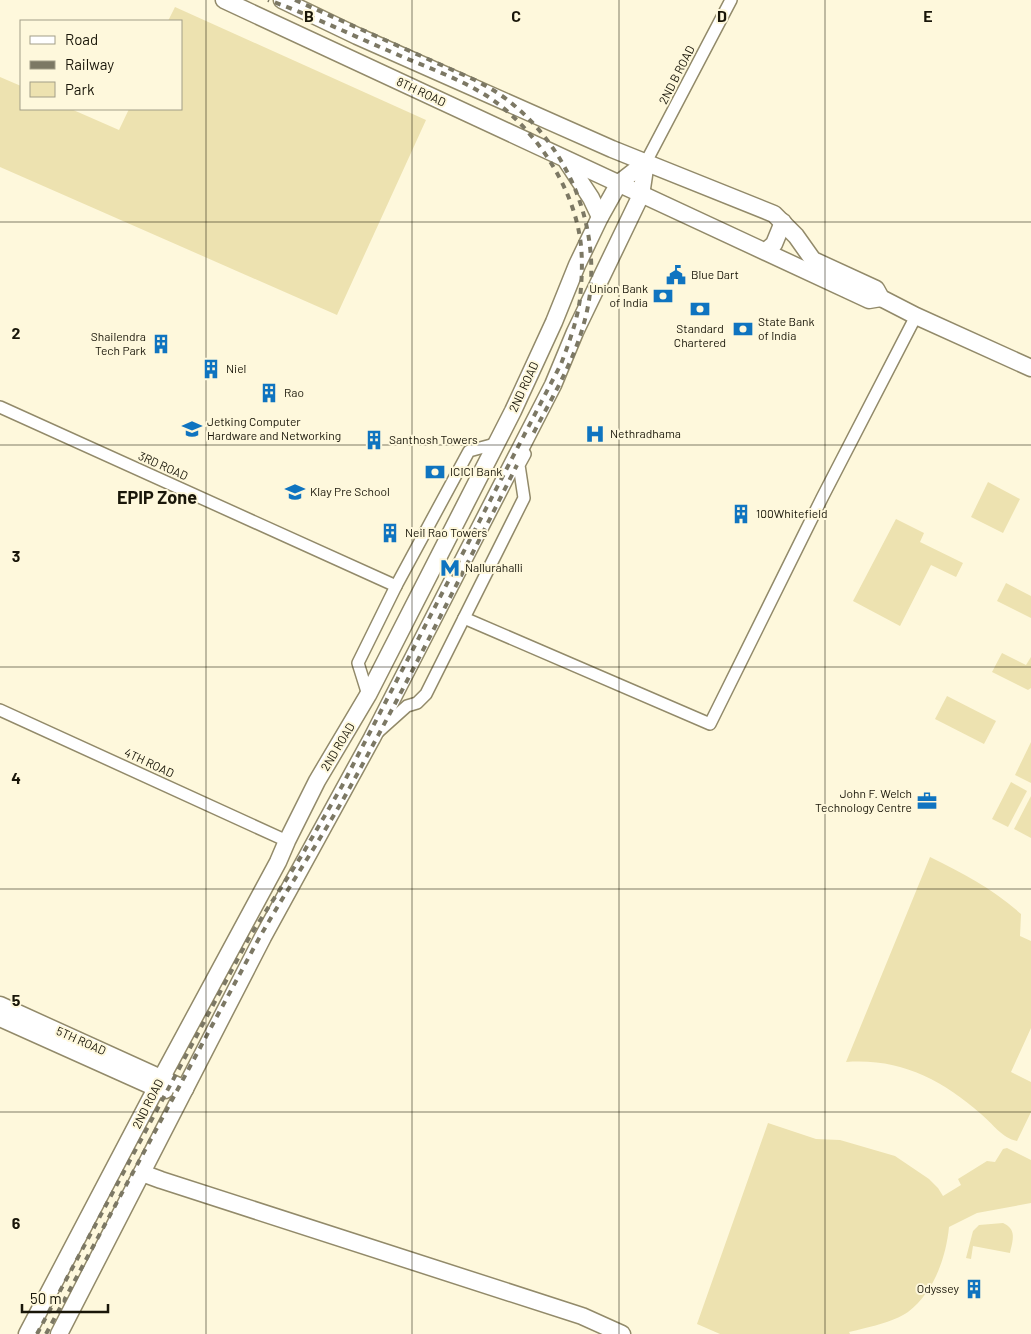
<svg xmlns="http://www.w3.org/2000/svg" width="1031" height="1334" font-family="Barlow,sans-serif">
	<rect width="100%" height="100%" fill="#fef8dc"/>
	<g fill="#ede2b0">
		<path d="M 175,7 L 426,120 L 337,315 L 0,167 L 0,77 L 21,86 L 21,109 L 71,109 L 119,130 L 129,109 L 181,109 L 181,21 L 168,21 Z"/>
		<path d="M 988,482 L 1020,499 L 1003,533 L 971,517 Z"/>
		<path d="M 896,519 L 924,533 L 920,542 L 963,563 L 956,577 L 931,565 L 900,626 L 853,601 Z"/>
		<path d="M 1006,583 L 1031,596 L 1031,618 L 997,601 Z"/>
		<path d="M 1002,653 L 1026,665 L 1031,657 L 1031,688 L 1028,690 L 992,672 Z"/>
		<path d="M 947,696 L 996,721 L 984,744 L 935,719 Z"/>
		<path d="M 1031,742 L 1031,783 L 1015,775 Z"/>
		<path d="M 1011,782 L 1027,791 L 1008,827 L 992,819 Z"/>
		<path d="M 1031,796 L 1031,838 L 1014,829 Z"/>
		<path d="M 930,857 C 964,874 992,888 1021,914 L 1020,936 L 1031,941 L 1031,1028 L 1011,1072 L 1031,1082 L 1031,1112 L 1017,1141 C 1002,1138 993,1124 981,1114 C 941,1079 900,1058 846,1062 Z"/>
		<path d="M 768,1123 L 816,1139 L 840,1140 L 895,1156 L 929,1179 L 938,1188 L 943,1196 L 961,1185 L 958,1179 L 987,1161 L 995,1162 L 1003,1149 L 1007,1148 L 1031,1160 L 1031,1203 L 977,1213 L 949,1227 C 946,1258 934,1292 908,1312 C 894,1322 866,1328 849,1332 L 850,1334 L 720,1334 L 697,1324 Z"/>
		<path d="M 1003,1223 C 1017,1229 1013,1240 1010,1253 L 973,1246 L 971,1259 L 966,1258 L 973,1231 L 979,1225 Z"/>
	</g>
	<g fill="none" stroke-linecap="round" stroke-linejoin="round">
		<defs>
			<g id="street">
				<path d="M 646,162 L 731,0"/>
				<path d="M 0,407 L 396,586"/>
				<path d="M 464,618 L 710,724 L 822,498 L 916,316"/>
				<path d="M 368,695 L 358,663 L 396,586 L 469,451 L 495,444"/>
				<path d="M 0,710 L 287,841"/>
				<path d="M 378,732 L 407,706 L 417,703 L 426,694 L 524,498 L 519,465 L 525,454"/>
			</g>
			<g id="secondary">
				<path d="M 224,0 L 869,300 L 881,298"/>
				<path d="M 282,0 L 357,36 L 612,149 L 774,214 L 796,236 L 813,260 L 876,289 L 881,298 L 916,316 L 1031,368"/>
				<path d="M 566,160 L 591,198 L 600,217"/>
				<path d="M 766,251 L 774,244 L 783,222"/>
				<path d="M 0,1005 L 185,1089"/>
				<path d="M 0,1018 L 156,1088 L 165,1090"/>
				<path d="M 142,1173 L 161,1180 L 582,1316 L 622,1334"/>
				<path d="M 27,1334 L 162,1077 L 278,862 L 287,841 L 317,781 L 368,695 L 513,411 L 554,322 L 577,265 L 600,217 L 619,183 L 646,162"/>
				<path d="M 59,1334 L 263,937 L 372,738 L 553,385 L 575,332 L 641,195 L 646,162"/>
			</g>
		</defs>
		<use href="#street" stroke="#928a6a" stroke-width="14"/>
		<use href="#secondary" stroke="#928a6a" stroke-width="19"/>
		<use href="#street" stroke="#fff" stroke-width="11"/>
		<use href="#secondary" stroke="#fff" stroke-width="16"/>
		<g stroke="#7c7864" stroke-width="4" stroke-dasharray="6 6" stroke-linecap="butt">
			<path d="M 295,0 L 475,80 C 490,88 504,96 516,107 C 577,159 606,246 584,323 C 573,364 551,399 532,436"/>
			<path d="M 37,1334 L 250,936 L 302,855 L 342,786 L 561,364 C 569,343 577,321 580,299 C 582,279 583,257 580,238 C 572,185 536,131 493,100 C 461,78 422,66 387,50 C 347,33 308,14 268,0"/>
			<path d="M 46,1334 L 257,942 C 286,890 320,841 349,789 C 408,682 462,574 517,465"/>
		</g>
	</g>
	<path fill="none" stroke="#191609" stroke-width="1" stroke-opacity="0.55" d="M 206,0 L 206,1334M 412,0 L 412,1334M 619,0 L 619,1334M 825,0 L 825,1334M 0,222 L 1031,222M 0,445 L 1031,445M 0,667 L 1031,667M 0,889 L 1031,889M 0,1112 L 1031,1112"/>
	<defs>
		<symbol id="civic-bare" viewBox="-9 -9 18 18"><path d="M-.6-6.5H3V-4.5H.6V-3L4-1V1h2V6H-6V1h2V-1L-.6-3ZM-1.2 2.5V6h2.4V2.5Z" fill="#0f74c0" stroke="#fef8dc" stroke-width="2.5" paint-order="stroke"/></symbol>
		<symbol id="bank-bare" viewBox="-9 -9 18 18"><path d="M-6-4H6V4H-6ZM0-2.3a2.3 2.3 0 1 0 0 4.6a2.3 2.3 0 1 0 0-4.6Z" fill="#0f74c0" stroke="#fef8dc" stroke-width="2.5" paint-order="stroke"/></symbol>
		<symbol id="building-bare" viewBox="-9 -9 18 18"><path d="M-4-6H4V6H1V3H-1V6H-4ZM-2.5-4.3h1.7v1.8h-1.7ZM.8-4.3h1.7v1.8H.8ZM-2.5-1h1.7V.8h-1.7ZM.8-1h1.7V.8H.8Z" fill="#0f74c0" stroke="#fef8dc" stroke-width="2.5" paint-order="stroke"/></symbol>
		<symbol id="school-bare" viewBox="-9 -9 18 18"><path d="M0-5L7-2L0 1L-7-2ZM-4 1L0 2.5L4 1V4Q0 6-4 4Z" fill="#0f74c0" stroke="#fef8dc" stroke-width="2.5" paint-order="stroke"/></symbol>
		<symbol id="hospital-bare" viewBox="-9 -9 18 18"><path d="M-5-5h3v3.5h4V-5h3V5h-3V1.5h-4V5h-3Z" fill="#0f74c0" stroke="#fef8dc" stroke-width="2.5" paint-order="stroke"/></symbol>
		<symbol id="metro-bare" viewBox="-9 -9 18 18"><path d="M-5.5 5V-5H-3L0 0L3-5H5.5V5H3V-.5L0 4L-3-.5V5Z" fill="#0f74c0" stroke="#fef8dc" stroke-width="2.5" paint-order="stroke"/></symbol>
		<symbol id="office-bare" viewBox="-9 -9 18 18"><path d="M-6-3h4V-5.5h4V-3h4V5H-6ZM-1-4.5V-3h2v-1.5ZM-6 0V1H6V0Z" fill="#0f74c0" stroke="#fef8dc" stroke-width="2.5" paint-order="stroke"/></symbol>
	</defs>
	<g fill-rule="evenodd">
		<use href="#civic-bare" x="662" y="261" width="28" height="28"/>
		<use href="#bank-bare" x="649" y="282" width="28" height="28"/>
		<use href="#bank-bare" x="686" y="295" width="28" height="28"/>
		<use href="#bank-bare" x="729" y="315" width="28" height="28"/>
		<use href="#building-bare" x="147" y="330" width="28" height="28"/>
		<use href="#building-bare" x="197" y="355" width="28" height="28"/>
		<use href="#building-bare" x="255" y="379" width="28" height="28"/>
		<use href="#school-bare" x="178" y="415" width="28" height="28"/>
		<use href="#hospital-bare" x="581" y="420" width="28" height="28"/>
		<use href="#building-bare" x="360" y="426" width="28" height="28"/>
		<use href="#bank-bare" x="421" y="458" width="28" height="28"/>
		<use href="#school-bare" x="281" y="478" width="28" height="28"/>
		<use href="#building-bare" x="727" y="500" width="28" height="28"/>
		<use href="#building-bare" x="376" y="519" width="28" height="28"/>
		<use href="#metro-bare" x="436" y="554" width="28" height="28"/>
		<use href="#office-bare" x="913" y="787" width="28" height="28"/>
		<use href="#building-bare" x="960" y="1275" width="28" height="28"/>
	</g>
	<g text-anchor="middle" stroke-width="4" stroke-linejoin="round" paint-order="stroke">
		<g font-size="12" fill="#191609" stroke="#fef8dc">
			<text transform="translate(677 75) rotate(-63)" y="4">2ND B ROAD</text>
			<text transform="translate(421 92) rotate(25)" y="4">8TH ROAD</text>
			<text transform="translate(524 387) rotate(-65)" y="4">2ND ROAD</text>
			<text transform="translate(163 466) rotate(24)" y="4">3RD ROAD</text>
			<text transform="translate(338 747) rotate(-59)" y="4">2ND ROAD</text>
			<text transform="translate(149 763) rotate(25)" y="4">4TH ROAD</text>
			<text transform="translate(81 1041) rotate(24)" y="4">5TH ROAD</text>
			<text transform="translate(148 1104) rotate(-63)" y="4">2ND ROAD</text>
		</g>
		<g font-size="12" fill="#191609" stroke="#fef8dc" text-anchor="start">
			<text x="691" y="279">Blue Dart</text>
			<text x="648" y="293" text-anchor="end">Union Bank<tspan x="648" dy="14">of India</tspan></text>
			<text x="758" y="326">State Bank<tspan x="758" dy="14">of India</tspan></text>
			<text x="700" y="333" text-anchor="middle">Standard<tspan x="700" dy="14">Chartered</tspan></text>
			<text x="146" y="341" text-anchor="end">Shailendra<tspan x="146" dy="14">Tech Park</tspan></text>
			<text x="226" y="373">Niel</text>
			<text x="284" y="397">Rao</text>
			<text x="207" y="426">Jetking Computer<tspan x="207" dy="14">Hardware and Networking</tspan></text>
			<text x="610" y="438">Nethradhama</text>
			<text x="389" y="444">Santhosh Towers</text>
			<text x="450" y="476">ICICI Bank</text>
			<text x="310" y="496">Klay Pre School</text>
			<text x="756" y="518">100Whitefield</text>
			<text x="405" y="537">Neil Rao Towers</text>
			<text x="465" y="572">Nallurahalli</text>
			<text x="912" y="798" text-anchor="end">John F. Welch<tspan x="912" dy="14">Technology Centre</tspan></text>
			<text x="959" y="1293" text-anchor="end">Odyssey</text>
		</g>
		<g font-size="18" font-weight="bold" fill="#191609" stroke="#fef8dc">
			<text x="157" y="504">EPIP Zone</text>
		</g>
	</g>
	<g font-size="16" text-anchor="middle" font-weight="bold" fill="#191609" stroke="#fef8dc" stroke-width="4" stroke-linejoin="round" paint-order="stroke">
		<text x="309" y="22">B</text>
		<text x="516" y="22">C</text>
		<text x="722" y="22">D</text>
		<text x="928" y="22">E</text>
		<text x="16" y="339">2</text>
		<text x="16" y="562">3</text>
		<text x="16" y="784">4</text>
		<text x="16" y="1006">5</text>
		<text x="16" y="1229">6</text>
	</g>
	<rect x="20" y="20" width="162" height="90" fill="#fef8dc" stroke="#a29e88"/>
	<rect x="30" y="36" width="25" height="8" fill="#ffffff" stroke="#a29e88"/>
	<text x="65" y="45" font-size="15" fill="#191609">Road</text>
	<rect x="30" y="61" width="25" height="8" fill="#7c7864" stroke="#a29e88"/>
	<text x="65" y="70" font-size="15" fill="#191609">Railway</text>
	<rect x="30" y="82" width="25" height="15" fill="#ede2b0" stroke="#a29e88"/>
	<text x="65" y="95" font-size="15" fill="#191609">Park</text>
	<path d="M22 1304v8h86v-8" fill="none" stroke="#191609" stroke-width="2.5"/>
	<text x="30" y="1304" font-size="15" fill="#191609" stroke="#fef8dc" stroke-width="4" paint-order="stroke">50 m</text>
</svg>
